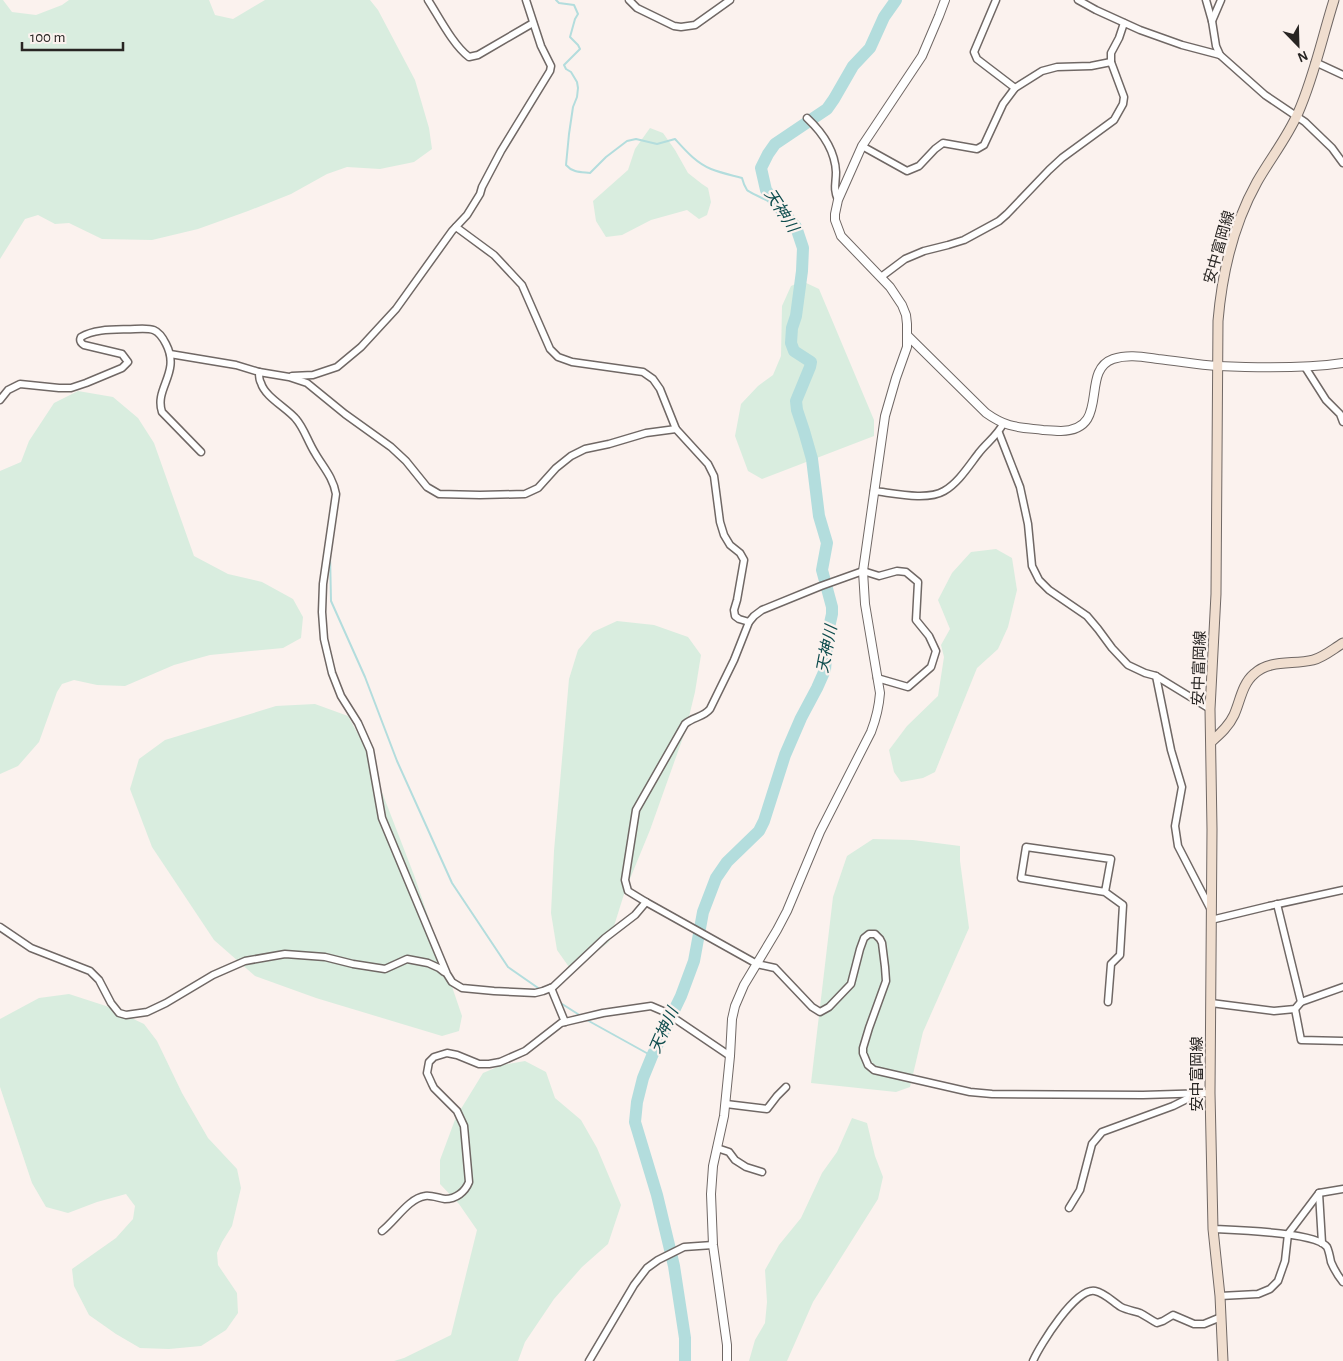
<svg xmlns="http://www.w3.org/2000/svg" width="1343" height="1361" font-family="'Alegreya Sans','Noto Sans JP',sans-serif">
	<rect width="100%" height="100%" fill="#fbf2ee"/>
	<g fill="#d9eddf">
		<path d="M 0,0 L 3,0 L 12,12 L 36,15 L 62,5 L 69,0 L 209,0 L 215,15 L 233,19 L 265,0 L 370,0 L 378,10 L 415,80 L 429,128 L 432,149 L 414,162 L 380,169 L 347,167 L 327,174 L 291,194 L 248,211 L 198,229 L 152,240 L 102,239 L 69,223 L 55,224 L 38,215 L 25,219 L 0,259 Z"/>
		<path d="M 650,128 L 663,133 L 675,150 L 688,173 L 702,184 L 708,188 L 711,202 L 707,215 L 699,219 L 687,210 L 651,220 L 622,235 L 606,237 L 596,221 L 593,201 L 628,170 L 635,149 Z"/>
		<path d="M 802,281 L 819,289 L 874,420 L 874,436 L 762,479 L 748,471 L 735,436 L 741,404 L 758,386 L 773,375 L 781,356 L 782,306 L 791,286 Z"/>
		<path d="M 78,391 L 113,397 L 138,418 L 154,443 L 194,556 L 228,574 L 262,582 L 293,599 L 303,617 L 301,638 L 283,648 L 210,655 L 174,665 L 125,686 L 97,685 L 74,680 L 62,684 L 57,692 L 39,742 L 18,766 L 0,774 L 0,471 L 21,462 L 29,441 L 54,403 Z"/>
		<path d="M 996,549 L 1012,558 L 1017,590 L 1008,627 L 998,649 L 977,668 L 935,772 L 923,778 L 901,782 L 894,772 L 889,750 L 907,726 L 938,696 L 944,657 L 941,645 L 950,629 L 938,600 L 952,573 L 971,552 Z"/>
		<path d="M 617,621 L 654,625 L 688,637 L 701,655 L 695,692 L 686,729 L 650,830 L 625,891 L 609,942 L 588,958 L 569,967 L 557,950 L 551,913 L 554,851 L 569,679 L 578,650 L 593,632 Z"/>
		<path d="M 315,704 L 348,716 L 363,743 L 414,875 L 462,1016 L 459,1031 L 442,1036 L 316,998 L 255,976 L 214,940 L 152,847 L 130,789 L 139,759 L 165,740 L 276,706 Z"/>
		<path d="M 873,839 L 913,840 L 960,846 L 960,861 L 969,928 L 923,1032 L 910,1087 L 896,1092 L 811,1083 L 833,897 L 847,856 Z"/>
		<path d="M 69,994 L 106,1006 L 144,1024 L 157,1041 L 182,1093 L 208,1138 L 237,1169 L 241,1188 L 232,1226 L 222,1242 L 217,1253 L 218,1265 L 237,1293 L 238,1313 L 226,1330 L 201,1346 L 169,1349 L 140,1348 L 116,1334 L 89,1315 L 74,1286 L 72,1269 L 116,1238 L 133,1219 L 135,1206 L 126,1194 L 97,1202 L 68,1213 L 46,1207 L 32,1183 L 0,1087 L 0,1019 L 39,998 Z"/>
		<path d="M 525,1061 L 546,1072 L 555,1098 L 581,1120 L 597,1148 L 621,1205 L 608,1244 L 582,1267 L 554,1299 L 525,1342 L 518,1361 L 394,1361 L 404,1358 L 451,1335 L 477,1230 L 459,1204 L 440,1184 L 440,1160 L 456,1117 L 483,1073 L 502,1065 Z"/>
		<path d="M 852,1118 L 867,1123 L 875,1156 L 883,1177 L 878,1199 L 813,1302 L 787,1361 L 749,1361 L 755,1340 L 765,1323 L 767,1302 L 765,1270 L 779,1245 L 801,1218 L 822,1173 L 837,1152 Z"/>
	</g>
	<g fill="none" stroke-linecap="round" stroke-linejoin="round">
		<g stroke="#b3dddd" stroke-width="2">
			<path d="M 556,0 L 559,3 L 574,5 L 578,14 L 575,19 L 570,37 L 578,45 L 580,49 L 564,65 L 566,69 L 571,72 L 577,82 L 578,88 L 577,97 L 573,107 L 569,134 L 566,165 C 573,173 581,172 590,173 L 606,157 L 627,141 L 636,139 L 657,144 L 675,139 C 685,150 696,163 711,169 C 721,173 731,175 742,178 C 743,182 745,187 747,190 C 748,192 773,203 778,206"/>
			<path d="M 330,554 L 331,601 L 365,677 L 397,761 L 452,883 L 508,967 L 541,990"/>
			<path d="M 559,1002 L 581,1016"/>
			<path d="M 587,1020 L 652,1056"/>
		</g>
		<path stroke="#b3dddd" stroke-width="12" d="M 685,1361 L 685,1338 L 674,1266 L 657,1195 L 635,1122 L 637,1102 L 643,1078 L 652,1056 L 681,996 L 694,961 L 703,912 L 716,878 L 727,862 L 759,831 L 764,821 L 785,755 L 801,718 L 817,688 L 825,670 L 828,632 L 832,614 L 832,607 L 822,570 L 827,543 L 819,516 L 812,459 L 804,431 L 797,410 L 796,401 L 810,367 L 811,362 L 794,351 L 791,343 L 792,328 L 796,316 L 802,271 L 803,248 L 796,227 L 778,206 L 766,190 L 761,168 L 768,154 L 775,144 L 827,109 L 834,99 L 853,66 L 870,48 L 884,17 L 896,0"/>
		<defs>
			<g id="minor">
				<path d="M 428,0 C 439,17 453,45 469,57 L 478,55 L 533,23"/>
				<path d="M 629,0 L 637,8 L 674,26 L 681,27 L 695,25 L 730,0"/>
				<path d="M 996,0 L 974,52 L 977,59 L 1015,88"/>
				<path d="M 1078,0 L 1096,10 L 1140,30 L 1182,45 L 1220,55 L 1265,95 L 1305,122 L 1332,148 L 1343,163"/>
				<path d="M 1206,0 L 1212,21 L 1216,46 L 1220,55"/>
				<path d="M 1212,21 L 1221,0"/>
				<path d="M 1315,62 L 1343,75"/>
				<path d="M 807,118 C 823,133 835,150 836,172 C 836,184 833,188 838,200"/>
				<path d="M 862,146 L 907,171 L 919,166 L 935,149 L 943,143 L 977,149 L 984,145 L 1003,104 L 1015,88 L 1042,71 L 1057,67 L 1091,66 L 1111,62"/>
				<path d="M 456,227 L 494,255 L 522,285 L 550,349 L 558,357 L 572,362 L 643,372 L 653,379 L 660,389 L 676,429 L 708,464 L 714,476 L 720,522 L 724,535 L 730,545 L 740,553 L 744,560 L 737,600 L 734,610 L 735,616 L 739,619 L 749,622"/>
				<path d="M 881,277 L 905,259 L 924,251 L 948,245 L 964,240 L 999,221 L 1007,214 L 1049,170 L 1062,158 L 1114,120 L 1123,104 L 1124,97 L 1111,62 L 1111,53 L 1119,38 L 1124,23"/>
				<path d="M 170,354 L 236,365 L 259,372 L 289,377 L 307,383 L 345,414 L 391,447 L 406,461 L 427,487 L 439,494 L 480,495 L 525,494 L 538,488 L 556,468 L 571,456 L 585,449 L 609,444 L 646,433 L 676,429"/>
				<path d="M 1305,367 L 1326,400 L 1340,414 L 1343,422"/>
				<path d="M 259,372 C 259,375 259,380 261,383 C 265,397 287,408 296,419 C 304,428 308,442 315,453 C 323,467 333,477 336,494 L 323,584 L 322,612 L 324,639 L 332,673 L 341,696 L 358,723 L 370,750 L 382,818 L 447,974 L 452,982 L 462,988 L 494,991 L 535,993 L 543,991 L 553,987 L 605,938 L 635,915 L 646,902"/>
				<path d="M 292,376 L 313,375 L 337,367 L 361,347 L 396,309 L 452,231 L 467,215 L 480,194 L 482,187 L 501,151 L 550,71 L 551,66 L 541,46 L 526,0"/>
				<path d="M 0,400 L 8,390 L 20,384 L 59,388 L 71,388 L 86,383 L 122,368 L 128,362 L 122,354 L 84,345 C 81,343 79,341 81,337 C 96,328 118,330 135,329 C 152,328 158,328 166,344 C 181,373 154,388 162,412 L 201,452"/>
				<path d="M 999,433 L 1020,487 L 1028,524 L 1032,566 L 1039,580 L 1049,590 L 1087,616 L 1098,629 L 1112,648 L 1128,665 L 1145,673 L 1156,676 L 1210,709"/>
				<path d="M 874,491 C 893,493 927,501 944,491 C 958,483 968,467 978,454 C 986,443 997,436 1003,424"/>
				<path d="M 1156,676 L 1171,750 L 1182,787 L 1175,826 L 1178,846 L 1210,908"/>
				<path d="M 877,678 L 908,687 L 931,667 L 936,651 L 929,636 L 916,620 L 918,582 L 906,572 L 897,571 L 879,576 L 863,571 L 821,586 L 762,610 L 754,616 L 749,622 L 734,660 L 710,709 C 704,717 693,717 685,724 L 636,810 L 625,880 L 628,891 L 646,902 L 757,964 L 775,968 L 812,1007 L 820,1012 L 829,1007 L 851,984 L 860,949 L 864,938 L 869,934 L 875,934 L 880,939 L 882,943 L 885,967 L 886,981 L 869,1028 L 863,1048 L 863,1053 L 868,1065 L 874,1070 L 970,1092 L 992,1094 L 1143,1095 L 1210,1093"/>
				<path d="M 1105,892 L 1111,859 L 1026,847 L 1021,878 L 1105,892 L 1123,905 L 1120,955 L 1111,964 L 1108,1002"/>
				<path d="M 1277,904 L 1301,1002"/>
				<path d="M 1211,920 L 1269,906 L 1343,890"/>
				<path d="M 0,927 L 31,948 L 90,971 L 99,980 L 111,1003 L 119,1013 L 126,1015 L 147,1012 L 166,1003 L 213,975 L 245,961 L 285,954 L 325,957 L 353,964 L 385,969 L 407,959 L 428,963 L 439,968 L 444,972"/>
				<path d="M 551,988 L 565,1022"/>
				<path d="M 1211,1003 L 1274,1011 L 1295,1009 L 1301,1002 L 1343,987"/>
				<path d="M 1295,1009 L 1301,1040 L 1343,1041"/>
				<path d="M 726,1104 L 767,1109 L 777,1096 L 786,1087"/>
				<path d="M 717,1148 L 729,1152 L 735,1160 L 746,1167 L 762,1172"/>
				<path d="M 1319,1193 L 1322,1243"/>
				<path d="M 1069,1208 L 1080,1190 L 1092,1144 L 1102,1132 L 1173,1106 L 1195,1095"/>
				<path d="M 1213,1229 C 1233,1230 1316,1232 1327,1247 C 1329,1251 1330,1257 1331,1262 C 1334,1269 1338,1276 1343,1282"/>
				<path d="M 382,1231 C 395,1221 409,1198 425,1196 C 431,1195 438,1198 445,1199 C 456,1199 465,1192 469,1182 L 464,1126 L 457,1111 L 434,1088 L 432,1084 L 427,1073 L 429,1062 L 434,1057 L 447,1053 L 457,1055 L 479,1064 L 489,1064 L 500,1062 L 525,1051 L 561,1023 L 565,1022 L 603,1013 L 651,1006 L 665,1012 L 730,1056"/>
				<path d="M 1220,1296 L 1258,1294 L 1270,1289 L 1278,1281 L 1285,1261 L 1288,1234 L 1319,1193 L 1343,1189"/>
				<path d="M 589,1361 L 634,1285 L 647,1268 L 658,1260 L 684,1247 L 713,1245"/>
				<path d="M 1033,1361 C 1040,1345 1076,1287 1095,1291 C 1105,1293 1113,1302 1121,1307 C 1127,1310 1134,1311 1140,1313 C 1146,1316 1151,1320 1157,1323 L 1163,1321 L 1173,1315 L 1194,1324 L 1204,1324 L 1221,1317"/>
			</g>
			<g id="tertiary">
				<path d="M 908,336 L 986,413 C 1007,428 1018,427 1043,430 C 1049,430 1055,431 1061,431 C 1112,430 1079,371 1113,359 C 1128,354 1143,357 1158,359 C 1178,361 1198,365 1218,366 C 1259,368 1302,369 1343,363"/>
				<path d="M 727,1361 L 727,1345 L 713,1245 L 711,1194 L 713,1166 L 724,1116 L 730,1056 L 732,1019 L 735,1006 L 744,985 L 777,930 L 787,911 L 820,832 L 871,732 C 876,719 879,707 880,693 L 865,604 L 863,571 L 885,416 L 896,378 L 907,347 L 907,324 L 906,315 L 902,305 L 890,287 L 841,236 L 835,220 L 835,214 L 838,200 L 862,146 L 922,56 L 939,16 L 945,0"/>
			</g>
			<g id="secondary">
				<path d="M 1212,741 C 1220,734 1229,726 1234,715 C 1240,702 1242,684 1254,674 C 1270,659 1293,665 1313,660 C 1324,657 1333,649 1343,643"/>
				<path d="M 1223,1361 L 1220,1296 L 1213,1229 L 1210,1093 L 1212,829 L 1210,709 L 1216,594 L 1218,321 C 1222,274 1233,225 1257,182 C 1270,159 1287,138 1298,113 C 1314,77 1322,38 1334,0"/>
			</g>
		</defs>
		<use href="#minor" stroke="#706865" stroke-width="9"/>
		<use href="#tertiary" stroke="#706865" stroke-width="10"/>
		<use href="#secondary" stroke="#706865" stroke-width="11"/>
		<use href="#minor" stroke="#fff" stroke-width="6"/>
		<use href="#tertiary" stroke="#fff" stroke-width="8"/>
		<use href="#secondary" stroke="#f0decf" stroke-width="9"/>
	</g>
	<g text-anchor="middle" stroke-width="4.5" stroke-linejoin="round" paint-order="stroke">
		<g font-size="15" fill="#282523" stroke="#fbf2ee">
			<text transform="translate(1219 247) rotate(-74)" y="5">安中富岡線</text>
			<text transform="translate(1199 668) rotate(-88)" y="5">安中富岡線</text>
			<text transform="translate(1197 1074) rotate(-90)" y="5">安中富岡線</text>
		</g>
		<g font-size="16" font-style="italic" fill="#0e4c4d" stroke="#fbf2ee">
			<text transform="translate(782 210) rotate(57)" y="6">天神川</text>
			<text transform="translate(826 649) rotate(-79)" y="6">天神川</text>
			<text transform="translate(663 1030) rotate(-66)" y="6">天神川</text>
		</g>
	</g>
	<g transform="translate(1298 45) rotate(157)" stroke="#fbf2ee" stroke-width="4" paint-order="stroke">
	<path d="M0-4L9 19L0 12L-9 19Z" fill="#282523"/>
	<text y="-8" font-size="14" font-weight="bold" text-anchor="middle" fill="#282523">N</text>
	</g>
	<path d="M22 42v8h101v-8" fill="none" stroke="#282523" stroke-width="2.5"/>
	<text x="30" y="42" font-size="15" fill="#282523" stroke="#fbf2ee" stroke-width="4" paint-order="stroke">100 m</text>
</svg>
